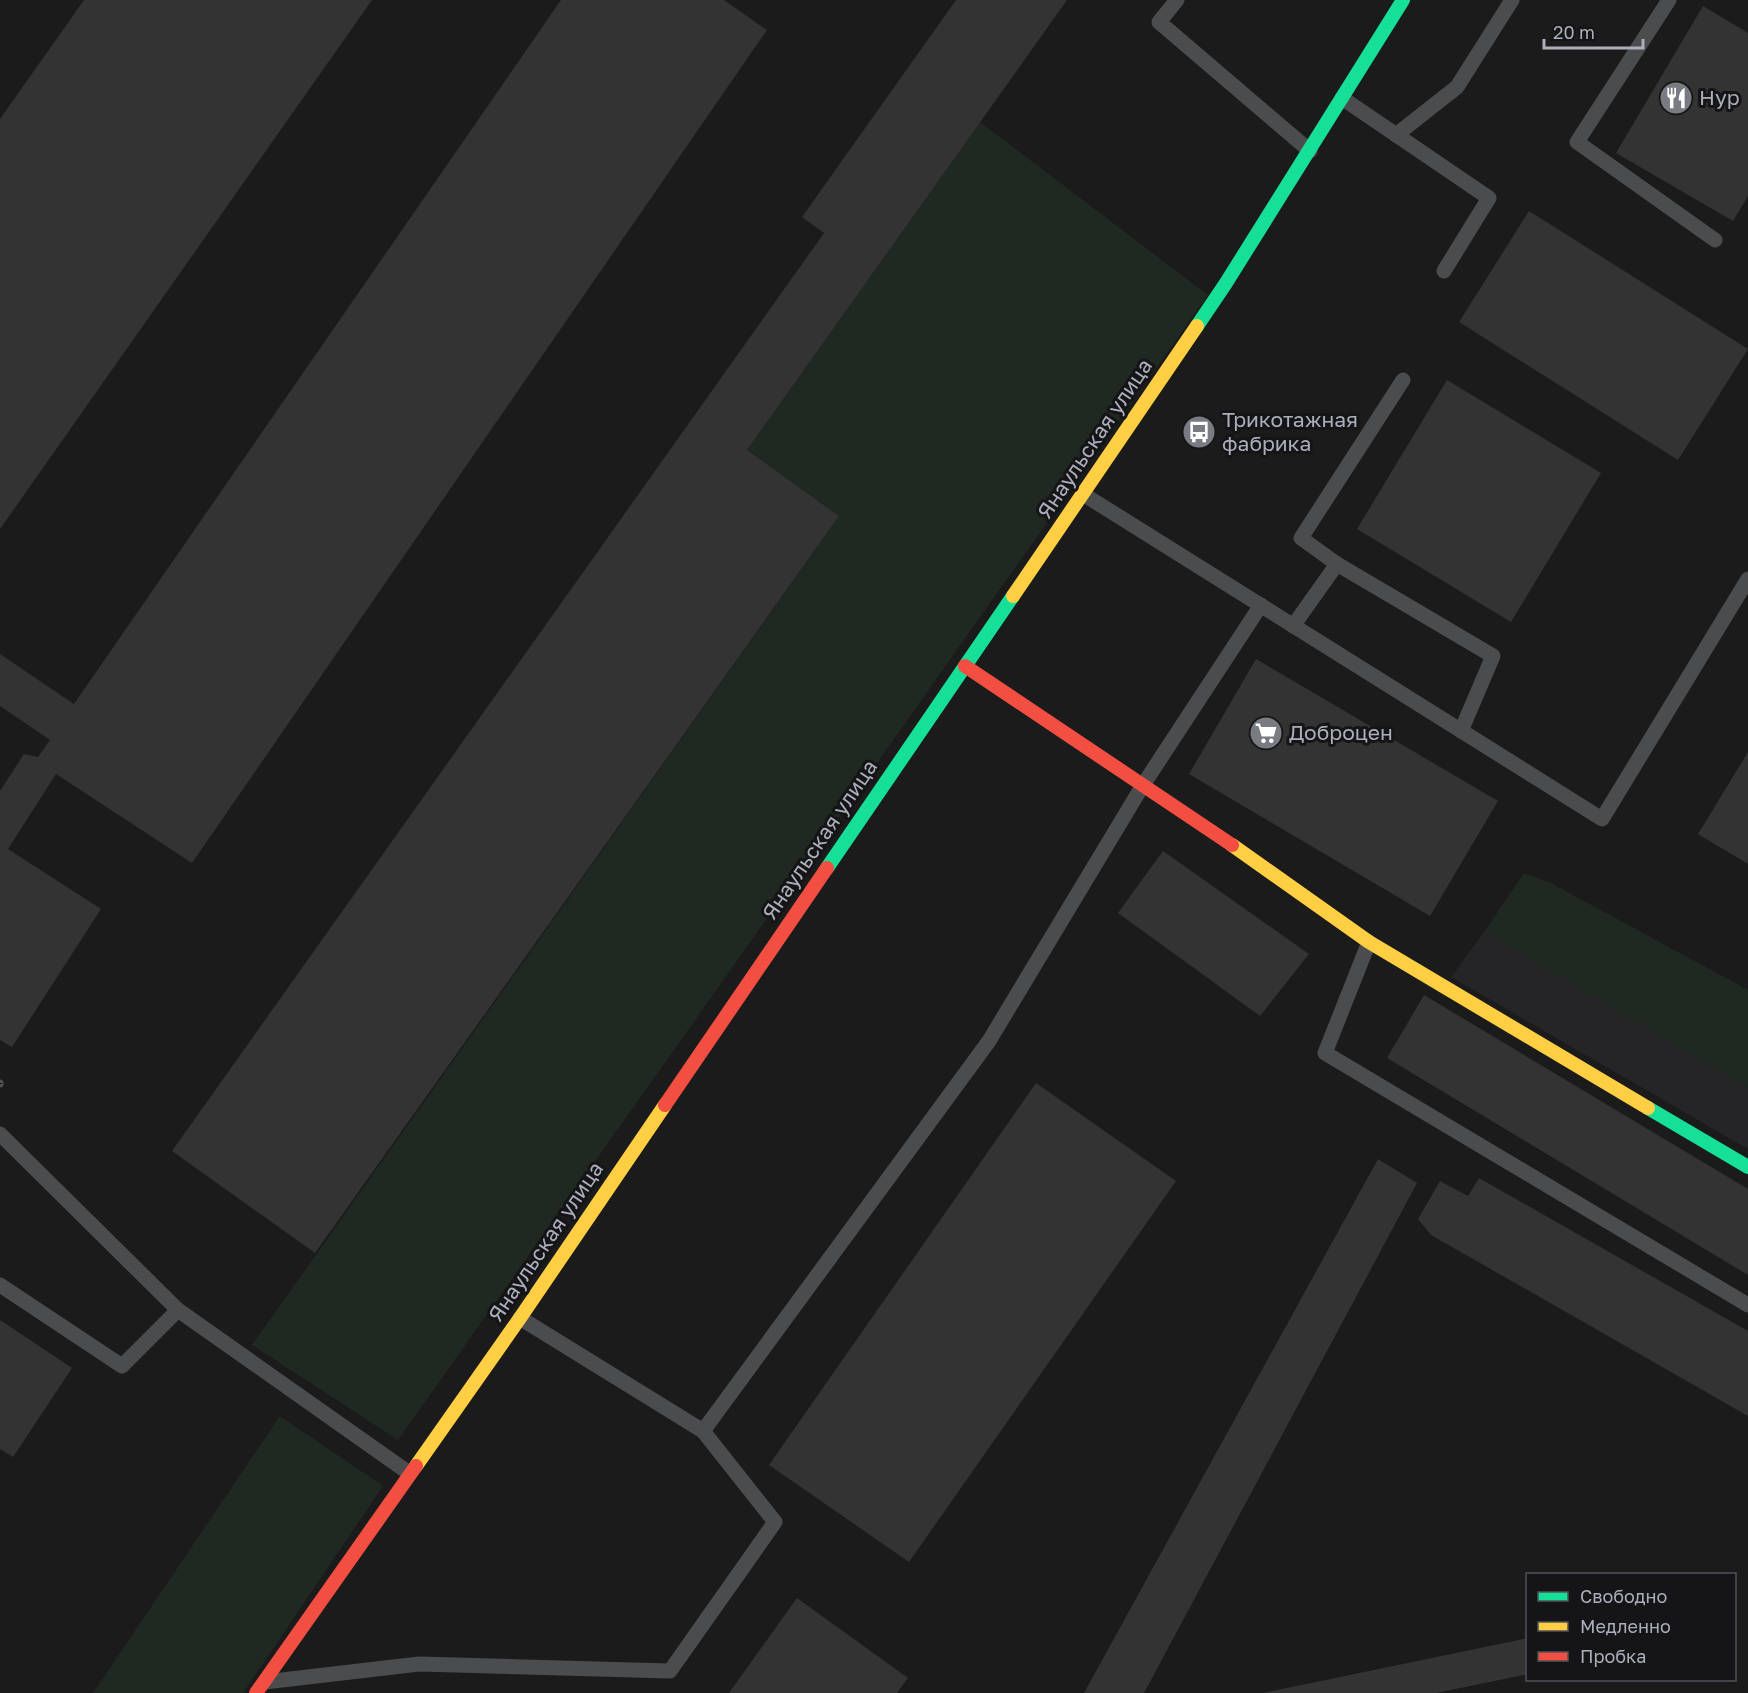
<svg xmlns="http://www.w3.org/2000/svg" width="1748" height="1693" font-family="'Golos Text',sans-serif">
	<rect width="100%" height="100%" fill="#1b1b1b"/>
	<path fill="#252527" d="M 1484,932 L 1748,1088 L 1748,1149 L 1451,977 Z"/>
	<g fill="#202822">
		<path d="M 980,122 L 1208,295 L 398,1440 L 252,1345 L 839,516 L 747,450 Z"/>
		<path d="M 1524,873 L 1551,883 L 1748,990 L 1748,1088 L 1484,932 Z"/>
		<path d="M 280,1416 L 383,1486 L 243,1693 L 93,1693 Z"/>
	</g>
	<g fill="#333">
		<path d="M 84,0 L 372,0 L 0,529 L 0,119 Z"/>
		<path d="M 561,0 L 724,0 L 767,30 L 192,863 L 56,774 L 8,849 L 101,909 L 12,1047 L 0,1040 L 0,791 L 24,754 L 38,757 L 50,740 L 0,706 L 0,654 L 74,704 Z"/>
		<path d="M 956,0 L 1067,0 L 747,450 L 839,516 L 315,1253 L 172,1151 L 824,233 L 802,217 Z"/>
		<path d="M 1703,6 L 1748,33 L 1748,196 L 1733,221 L 1616,153 Z"/>
		<path d="M 1529,211 L 1748,349 L 1678,460 L 1459,322 Z"/>
		<path d="M 1447,380 L 1601,473 L 1511,622 L 1357,529 Z"/>
		<path d="M 1256,659 L 1498,801 L 1430,916 L 1189,774 Z"/>
		<path d="M 1748,752 L 1748,864 L 1698,834 Z"/>
		<path d="M 1163,851 L 1309,954 L 1260,1016 L 1118,913 Z"/>
		<path d="M 1424,995 L 1748,1189 L 1748,1275 L 1387,1058 Z"/>
		<path d="M 1036,1083 L 1176,1181 L 909,1562 L 769,1465 Z"/>
		<path d="M 1378,1159 L 1417,1183 L 1144,1693 L 1084,1693 Z"/>
		<path d="M 1479,1178 L 1748,1331 L 1748,1416 L 1431,1235 L 1418,1219 L 1440,1181 L 1468,1196 Z"/>
		<path d="M 0,1320 L 72,1368 L 13,1457 L 0,1449 Z"/>
		<path d="M 797,1598 L 908,1678 L 897,1693 L 729,1693 Z"/>
		<path d="M 1528,1638 L 1528,1674 L 1436,1693 L 1263,1693 Z"/>
	</g>
	<g fill="none" stroke-linecap="round" stroke-linejoin="round">
		<g stroke="#4b4c4e" stroke-width="15">
			<path d="M 1177,0 L 1159,22 L 1310,151"/>
			<path d="M 1669,0 L 1577,142 L 1715,240"/>
			<path d="M 1342,98 L 1489,198 L 1444,271"/>
			<path d="M 1396,135 L 1457,87 L 1512,0"/>
			<path d="M 1083,494 L 1602,819 L 1748,579"/>
			<path d="M 1337,564 L 1493,656 L 1461,731"/>
			<path d="M 1293,626 L 1337,564 L 1301,538 L 1403,380"/>
			<path d="M 1369,942 L 1325,1053 L 1748,1305"/>
			<path d="M 0,1134 L 178,1310 L 409,1473"/>
			<path d="M 0,1285 L 122,1366 L 178,1310"/>
			<path d="M 703,1431 L 989,1041 L 1143,785 L 1261,605"/>
			<path d="M 265,1682 L 419,1664 L 670,1671 L 775,1522 L 703,1431 L 520,1318"/>
		</g>
		<g stroke="#16e098" stroke-width="14">
			<path d="M 1197,326 L 1226,283 L 1403,0"/>
			<path d="M 827,868 L 1013,596"/>
			<path d="M 1648,1108 L 1748,1167"/>
		</g>
		<g stroke="#ffcf43" stroke-width="14">
			<path d="M 1013,596 L 1197,326"/>
			<path d="M 1232,845 L 1369,942 L 1648,1108"/>
			<path d="M 416,1466 L 520,1318 L 665,1105"/>
		</g>
		<g stroke="#f24e42" stroke-width="14">
			<path d="M 965,666 L 1232,845"/>
			<path d="M 665,1105 L 827,868"/>
			<path d="M 256,1693 L 416,1466"/>
		</g>
		<defs>
			<path id="rail" d="M 0,1083 L 0,1084"/>
		</defs>
		<use href="#rail" stroke="#505154" stroke-width="7"/>
		<use href="#rail" stroke="#151517" stroke-width="4.5" stroke-dasharray="14" stroke-linecap="butt"/>
	</g>
	<defs>
		<symbol id="restaurant-disc" viewBox="-11 -11 22 22"><circle r="9.5" fill="#797b83" stroke="#151517"/><path d="M-5-6h1v4h1v-4h1v4h1v-4h1v5L-1.5 .5V6h-2V.5L-5-1ZM5-6V6H3V1.5H1.5Q1.5-4 5-6Z" fill="#fff"/></symbol>
		<symbol id="bus-disc" viewBox="-11 -11 22 22"><circle r="9.5" fill="#797b83" stroke="#151517"/><path d="M-5-6H5V4H4V6H2V4H-2V6H-4V4H-5ZM-3.5-4V0h7V-4ZM-3.5 1.2v1.5H-2V1.2ZM2 1.2v1.5H3.5V1.2Z" fill="#fff"/></symbol>
		<symbol id="supermarket-disc" viewBox="-11 -11 22 22"><circle r="9.5" fill="#797b83" stroke="#151517"/><path d="M-6-5.5h2.5l.6 2H6L4.5 2H-2.5L-4.4-4H-6ZM-1.5 3.2a1.3 1.3 0 1 0 .1 0ZM3 3.2a1.3 1.3 0 1 0 .1 0Z" fill="#fff"/></symbol>
	</defs>
	<g fill-rule="evenodd">
		<use href="#restaurant-disc" x="1657" y="79" width="38" height="38"/>
		<use href="#bus-disc" x="1180" y="413" width="38" height="38"/>
		<use href="#supermarket-disc" x="1247" y="714" width="38" height="38"/>
	</g>
	<g text-anchor="middle" stroke-width="6" stroke-linejoin="round" paint-order="stroke">
		<g font-size="21" fill="#acafbb" stroke="#151517" text-anchor="start">
			<text x="1699" y="105">Нур</text>
			<text x="1222" y="427">Трикотажная<tspan x="1222" dy="24">фабрика</tspan></text>
			<text x="1289" y="740">Доброцен</text>
		</g>
		<g font-size="21" fill="#acafbb" stroke="#151517">
			<text transform="translate(1095 439) rotate(-56)" y="7">Янаульская улица</text>
			<text transform="translate(820 840) rotate(-56)" y="7">Янаульская улица</text>
			<text transform="translate(546 1242) rotate(-56)" y="7">Янаульская улица</text>
		</g>
	</g>
	<rect x="1526" y="1573" width="210" height="108" fill="#151517" stroke="#515359" stroke-width="1.5"/>
	<rect x="1538" y="1592" width="30" height="9" fill="#16e098" stroke="#515359" stroke-width="1.5"/>
	<text x="1580" y="1603" font-size="18" fill="#acafbb">Свободно</text>
	<rect x="1538" y="1622" width="30" height="9" fill="#ffcf43" stroke="#515359" stroke-width="1.5"/>
	<text x="1580" y="1633" font-size="18" fill="#acafbb">Медленно</text>
	<rect x="1538" y="1652" width="30" height="9" fill="#f24e42" stroke="#515359" stroke-width="1.5"/>
	<text x="1580" y="1663" font-size="18" fill="#acafbb">Пробка</text>
	<path d="M1544 39v9h99v-9" fill="none" stroke="#acafbb" stroke-width="3"/>
	<text x="1553" y="39" font-size="18" fill="#acafbb" stroke="#151517" stroke-width="4.5" paint-order="stroke">20 m</text>
</svg>
